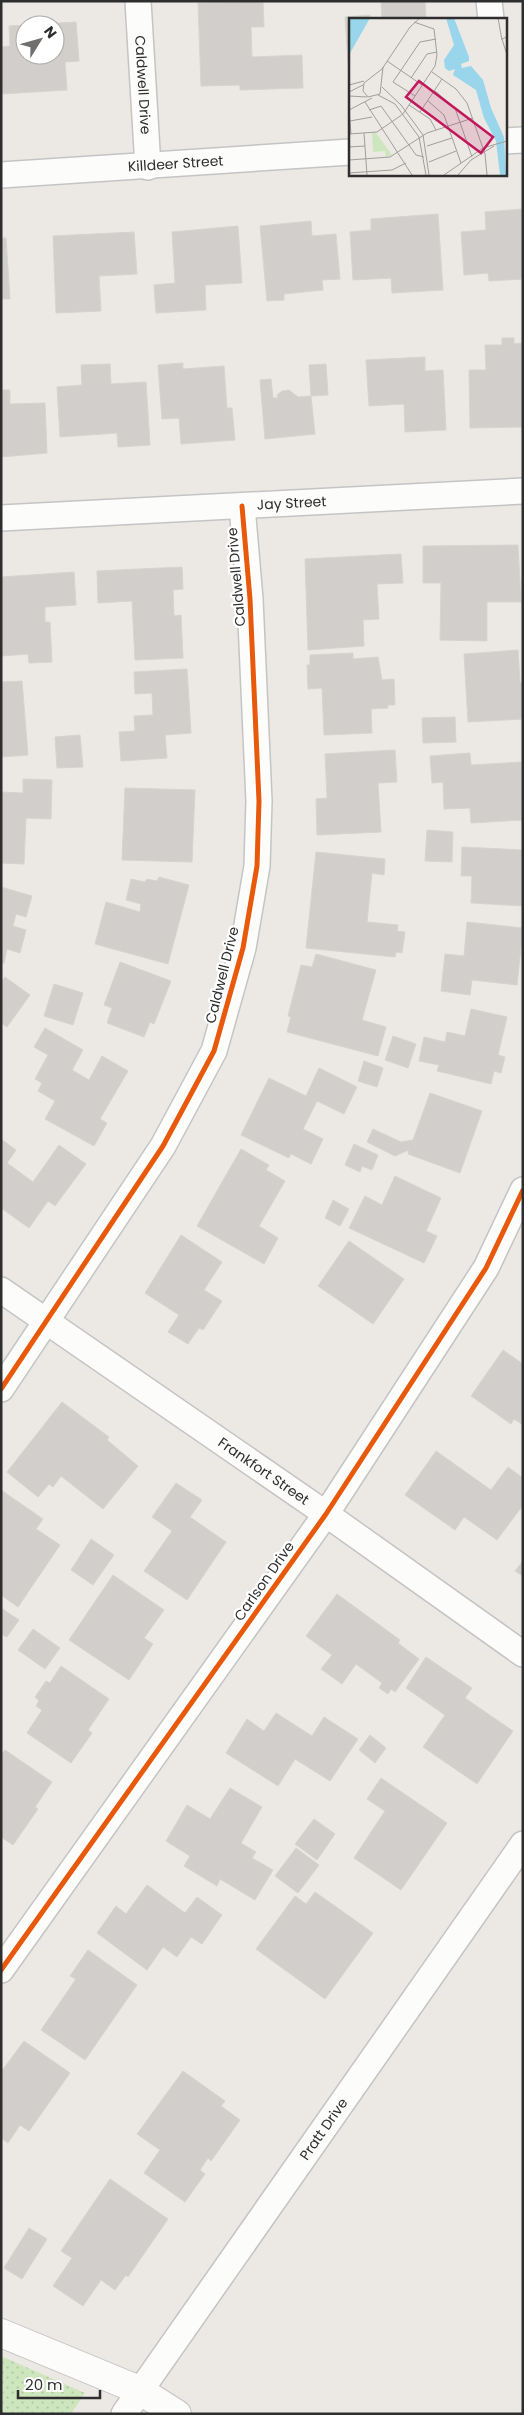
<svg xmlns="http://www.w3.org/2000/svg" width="524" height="2415" font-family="Poppins,sans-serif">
	<defs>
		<pattern id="grass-dots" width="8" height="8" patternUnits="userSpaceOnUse" patternTransform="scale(1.25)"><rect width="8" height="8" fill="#cee6be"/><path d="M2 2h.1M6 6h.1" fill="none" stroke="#b1c6a4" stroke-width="1.8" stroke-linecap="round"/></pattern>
	</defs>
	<rect width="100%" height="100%" fill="#ece8e4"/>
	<path fill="url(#grass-dots)" d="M 1,2356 L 85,2393 L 71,2414 L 2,2414 Z"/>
	<g fill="#d1cecb" stroke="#d7d4d0" fill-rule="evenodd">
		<path d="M 263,1 L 264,27 L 251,27 L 252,57 L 302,55 L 303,88 L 240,90 L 240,85 L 201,86 L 198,3 Z"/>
		<path d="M 381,1 L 425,1 L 426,19 L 382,19 Z"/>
		<path d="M 370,15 L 370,19 L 350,19 L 349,76 L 345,17 Z"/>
		<path d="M 76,22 L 79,61 L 65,62 L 67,90 L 1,94 L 1,47 L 10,46 L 9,26 ZM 25,25 L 55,25 L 55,55 L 25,55 Z"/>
		<path d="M 523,209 L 523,279 L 489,281 L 488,273 L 464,275 L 461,232 L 486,230 L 485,212 Z"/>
		<path d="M 438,214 L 443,290 L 392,293 L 391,278 L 353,280 L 350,232 L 371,230 L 371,219 Z"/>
		<path d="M 311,221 L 312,236 L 336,234 L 340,279 L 322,280 L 323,290 L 284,294 L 284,300 L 267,301 L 260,226 Z"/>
		<path d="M 238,226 L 242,283 L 205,285 L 206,310 L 156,313 L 154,285 L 175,283 L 172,232 Z"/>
		<path d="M 134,232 L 137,274 L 99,276 L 101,311 L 56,313 L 53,236 Z"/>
		<path d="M 1,238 L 6,238 L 10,299 L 1,299 Z"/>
		<path d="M 502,338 L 514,338 L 514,344 L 523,343 L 523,427 L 470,428 L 469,370 L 486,370 L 485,345 L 502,345 Z"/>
		<path d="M 425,357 L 425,371 L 443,370 L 446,430 L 405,432 L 404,404 L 369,406 L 366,360 Z"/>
		<path d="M 183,363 L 183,369 L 224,366 L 227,408 L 232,408 L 235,440 L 181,444 L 179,418 L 162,419 L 158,365 Z"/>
		<path d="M 110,364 L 111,384 L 146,382 L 150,445 L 118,447 L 117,433 L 60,437 L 57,387 L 82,385 L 81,365 Z"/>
		<path d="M 326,364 L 328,395 L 311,396 L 309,365 Z"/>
		<path d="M 1,369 L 2,390 L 10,390 L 10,404 L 45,403 L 47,453 L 1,457 Z"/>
		<path d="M 271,379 L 273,398 L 278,398 L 277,395 L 282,391 L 289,390 L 298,397 L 311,396 L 315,434 L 265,439 L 260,380 Z"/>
		<path d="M 518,545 L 521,602 L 487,602 L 487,641 L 440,640 L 441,583 L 423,583 L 423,546 Z"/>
		<path d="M 401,554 L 403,583 L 377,584 L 379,619 L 363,620 L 364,646 L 308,650 L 305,559 Z"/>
		<path d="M 182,567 L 183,589 L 173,590 L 174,616 L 181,615 L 183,658 L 135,660 L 132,601 L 98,603 L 97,571 Z"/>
		<path d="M 74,572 L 76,605 L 45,607 L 45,622 L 50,622 L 52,662 L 29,663 L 28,654 L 1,656 L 1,577 Z"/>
		<path d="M 518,650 L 520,683 L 523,682 L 523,719 L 468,722 L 464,654 Z"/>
		<path d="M 353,653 L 353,659 L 378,657 L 382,680 L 394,679 L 395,705 L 388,705 L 388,708 L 371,709 L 372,733 L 324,735 L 322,688 L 308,689 L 307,665 L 310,665 L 310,655 Z"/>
		<path d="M 187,669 L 191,733 L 165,735 L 167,758 L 121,761 L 119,732 L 135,731 L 134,716 L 153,715 L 152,693 L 135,694 L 134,672 Z"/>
		<path d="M 22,681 L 28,755 L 1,757 L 1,682 Z"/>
		<path d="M 455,717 L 456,742 L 423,743 L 422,718 Z"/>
		<path d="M 80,735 L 83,767 L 57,768 L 55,737 Z"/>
		<path d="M 395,750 L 397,782 L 378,783 L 381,832 L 317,835 L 316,799 L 327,798 L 325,754 Z"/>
		<path d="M 470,753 L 471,765 L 521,762 L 523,820 L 471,823 L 470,808 L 444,809 L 443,782 L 432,783 L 430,756 Z"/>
		<path d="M 23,779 L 52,780 L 51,819 L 26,818 L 24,864 L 1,863 L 1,792 L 23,793 Z"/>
		<path d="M 125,788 L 195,790 L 192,862 L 122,860 Z"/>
		<path d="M 427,830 L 453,832 L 452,862 L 425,861 Z"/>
		<path d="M 462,847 L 523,850 L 523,906 L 471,903 L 472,876 L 461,876 Z"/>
		<path d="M 316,852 L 385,859 L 384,875 L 372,873 L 367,922 L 398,925 L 397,931 L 405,932 L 402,953 L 396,952 L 395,957 L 306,948 Z"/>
		<path d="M 159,877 L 189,885 L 168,964 L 95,944 L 106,902 L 140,912 L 141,904 L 126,900 L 131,879 L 145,882 L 147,879 L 157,881 Z"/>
		<path d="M 1,887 L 32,896 L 26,917 L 16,914 L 13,926 L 26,930 L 20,953 L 7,949 L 4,963 L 1,963 Z"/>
		<path d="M 467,922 L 523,928 L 517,985 L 472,980 L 470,995 L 441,991 L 445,954 L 464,956 Z"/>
		<path d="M 316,954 L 376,970 L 362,1020 L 386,1027 L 378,1056 L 287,1032 L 291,1017 L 288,1016 L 301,965 L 312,967 Z"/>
		<path d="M 120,962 L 171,981 L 154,1024 L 150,1022 L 144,1037 L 107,1023 L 112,1008 L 104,1005 Z"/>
		<path d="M 5,977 L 30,995 L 7,1027 L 1,1023 L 1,982 Z"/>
		<path d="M 54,984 L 83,993 L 73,1025 L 44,1016 Z"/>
		<path d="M 471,1009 L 507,1017 L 498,1055 L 505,1057 L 501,1073 L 494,1071 L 491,1084 L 437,1071 L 439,1065 L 419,1061 L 424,1037 L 445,1042 L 447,1032 L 465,1036 Z"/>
		<path d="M 45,1028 L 83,1050 L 72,1070 L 89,1080 L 102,1056 L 128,1071 L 100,1119 L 107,1123 L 94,1146 L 45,1119 L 55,1101 L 38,1091 L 42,1083 L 35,1079 L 48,1055 L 34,1047 Z"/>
		<path d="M 393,1036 L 416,1044 L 408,1068 L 385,1060 Z"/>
		<path d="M 364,1061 L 383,1068 L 377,1087 L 358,1081 Z"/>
		<path d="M 319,1068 L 357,1087 L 344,1114 L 317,1101 L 303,1129 L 323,1139 L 311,1164 L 291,1154 L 289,1158 L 241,1135 L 269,1078 L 306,1096 Z"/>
		<path d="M 430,1093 L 482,1111 L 460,1173 L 408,1154 L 409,1150 L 395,1156 L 367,1142 L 373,1129 L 401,1142 L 413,1140 Z"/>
		<path d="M 1,1139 L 16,1150 L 7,1163 L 33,1182 L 59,1145 L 86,1164 L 55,1206 L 48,1201 L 29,1228 L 1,1208 Z"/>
		<path d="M 354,1144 L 378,1155 L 372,1170 L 362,1166 L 360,1172 L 345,1165 Z"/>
		<path d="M 241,1149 L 269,1165 L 266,1170 L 285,1181 L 259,1226 L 278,1238 L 264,1264 L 197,1226 Z"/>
		<path d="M 395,1176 L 441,1198 L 426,1231 L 437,1236 L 424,1263 L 349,1228 L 365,1196 L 382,1205 Z"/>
		<path d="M 333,1200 L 349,1209 L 340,1226 L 325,1218 Z"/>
		<path d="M 181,1235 L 222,1262 L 204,1290 L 222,1301 L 203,1330 L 199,1328 L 188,1344 L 168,1332 L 179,1315 L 145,1293 Z"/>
		<path d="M 349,1241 L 404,1279 L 373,1324 L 318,1286 Z"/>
		<path d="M 503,1350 L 523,1364 L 523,1425 L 514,1419 L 511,1424 L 471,1396 Z"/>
		<path d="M 62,1402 L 109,1437 L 107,1440 L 138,1466 L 103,1509 L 61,1476 L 53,1487 L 49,1484 L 38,1497 L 7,1472 Z"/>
		<path d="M 436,1451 L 491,1490 L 508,1467 L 523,1478 L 523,1505 L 497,1540 L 464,1517 L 455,1530 L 405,1495 Z"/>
		<path d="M 176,1483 L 202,1500 L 190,1517 L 226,1542 L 187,1600 L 144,1571 L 172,1531 L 152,1517 Z"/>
		<path d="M 1,1490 L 43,1519 L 36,1529 L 60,1545 L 18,1607 L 1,1595 Z"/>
		<path d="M 91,1539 L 114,1555 L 93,1585 L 71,1570 Z"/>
		<path d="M 523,1561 L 523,1576 L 515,1571 Z"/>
		<path d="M 113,1575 L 164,1610 L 144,1638 L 153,1644 L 129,1680 L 69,1640 Z"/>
		<path d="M 337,1594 L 400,1640 L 398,1643 L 419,1659 L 395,1692 L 391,1689 L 388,1694 L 379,1688 L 382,1683 L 356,1664 L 342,1684 L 321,1669 L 332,1655 L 306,1636 Z"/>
		<path d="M 1,1608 L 19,1620 L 7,1637 L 1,1634 Z"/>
		<path d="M 33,1629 L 60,1648 L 45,1669 L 18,1650 Z"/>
		<path d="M 426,1657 L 472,1688 L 465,1698 L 513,1731 L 477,1784 L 423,1747 L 445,1715 L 406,1688 Z"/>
		<path d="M 61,1666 L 109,1699 L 88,1730 L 92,1733 L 71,1763 L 27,1733 L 42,1710 L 36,1706 L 39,1701 L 35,1697 L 46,1681 L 50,1683 Z"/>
		<path d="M 276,1713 L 312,1736 L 324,1717 L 358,1739 L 330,1781 L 295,1759 L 278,1786 L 226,1753 L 247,1719 L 264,1731 Z"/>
		<path d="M 370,1735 L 386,1748 L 375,1763 L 359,1750 Z"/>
		<path d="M 5,1750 L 52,1782 L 35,1807 L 38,1809 L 13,1845 L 1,1837 L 1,1755 Z"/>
		<path d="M 381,1778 L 447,1823 L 401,1890 L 354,1858 L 385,1811 L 367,1799 Z"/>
		<path d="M 230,1788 L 262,1807 L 241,1843 L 256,1852 L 252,1858 L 273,1870 L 255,1900 L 220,1879 L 217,1886 L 184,1866 L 190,1856 L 166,1841 L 187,1805 L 210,1819 Z"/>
		<path d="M 314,1819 L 335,1834 L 317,1860 L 295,1844 Z"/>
		<path d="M 296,1848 L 319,1865 L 298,1893 L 275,1876 Z"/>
		<path d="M 147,1885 L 185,1913 L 197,1897 L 222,1915 L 202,1944 L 191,1937 L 177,1957 L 163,1947 L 147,1970 L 97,1933 L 116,1906 L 126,1914 Z"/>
		<path d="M 315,1892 L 373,1933 L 325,1999 L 256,1949 L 295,1896 L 306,1904 Z"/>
		<path d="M 88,1950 L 137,1985 L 85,2060 L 41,2030 L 76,1979 L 70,1976 Z"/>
		<path d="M 24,2041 L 70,2073 L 29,2131 L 20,2125 L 8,2143 L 1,2138 L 1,2072 Z"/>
		<path d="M 183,2071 L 225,2101 L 221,2106 L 240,2120 L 211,2161 L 208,2158 L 200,2170 L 205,2174 L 185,2202 L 144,2173 L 160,2150 L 137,2134 Z"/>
		<path d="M 110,2179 L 168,2219 L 128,2277 L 126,2275 L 115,2290 L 101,2280 L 83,2306 L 53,2286 L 72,2258 L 61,2251 Z"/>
		<path d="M 29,2228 L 47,2239 L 22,2279 L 4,2268 Z"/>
	</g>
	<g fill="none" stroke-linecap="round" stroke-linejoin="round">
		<defs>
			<g id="minor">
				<path id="s1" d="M 138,1 L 148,167"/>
				<path d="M 489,1 L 491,19"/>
				<path d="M 505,141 L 523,140"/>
				<path id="s2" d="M 1,175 L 350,152"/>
				<path id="s3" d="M 1,518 L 523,491"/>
				<path id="s4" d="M 1,1290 L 326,1514 L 523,1654"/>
				<path d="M 1,1389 L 163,1146 L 214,1051 L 243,948 L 257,866 L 259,801 L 250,599 L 242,506"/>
				<path d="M 1,1970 L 326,1514 L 486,1268 L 523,1190"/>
				<path id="s5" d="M 124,2414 L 523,1844"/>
			</g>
			<path id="secondary" d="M 1,2333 L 139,2390 L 177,2414"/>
		</defs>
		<use href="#minor" stroke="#c5c4c5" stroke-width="28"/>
		<use href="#secondary" stroke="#c5c4c5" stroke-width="30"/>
		<use href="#minor" stroke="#fcfcfb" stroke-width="25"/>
		<use href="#secondary" stroke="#fcfcfb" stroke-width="28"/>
		<defs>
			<g id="cycleway">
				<path d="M 1,1389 L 163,1146 L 214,1051 L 243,948 L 257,866 L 259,801 L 250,599 L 242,506"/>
				<path d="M 1,1970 L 326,1514 L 486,1268 L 523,1190"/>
			</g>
		</defs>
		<use href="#cycleway" stroke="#fff" stroke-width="8"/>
		<use href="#cycleway" stroke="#e8590c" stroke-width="5"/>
	</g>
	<g text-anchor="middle" stroke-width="4.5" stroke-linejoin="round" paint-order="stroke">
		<g font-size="14" fill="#2e2e2e" stroke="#fff">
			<text dy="5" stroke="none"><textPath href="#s1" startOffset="84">Caldwell Drive</textPath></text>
			<text dy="5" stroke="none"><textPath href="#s2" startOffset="175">Killdeer Street</textPath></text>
			<text dy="5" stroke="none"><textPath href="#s3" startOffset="291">Jay Street</textPath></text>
			<text transform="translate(236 577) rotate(-95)" y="5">Caldwell Drive</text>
			<text transform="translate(222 975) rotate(-76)" y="5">Caldwell Drive</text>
			<text dy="5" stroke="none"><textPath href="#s4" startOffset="319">Frankfort Street</textPath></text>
			<text transform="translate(264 1581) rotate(-55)" y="5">Carlson Drive</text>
			<text dy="5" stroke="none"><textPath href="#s5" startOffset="348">Pratt Drive</textPath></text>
		</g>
	</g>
	<g transform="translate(349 18)">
		<rect width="158" height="158" fill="#ece8e4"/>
		<path d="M 23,115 L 27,115 L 43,137 L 37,139 L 36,133 L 24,134 Z" fill="#cee6be"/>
		<path d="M 0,0 L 21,0 L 0,37 ZM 97,0 L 105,0 L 120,39 L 120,43 L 112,46 L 113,50 L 122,48 L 134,62 L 142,90 L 155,119 L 157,157 L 151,157 L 147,123 L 135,100 L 127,72 L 104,57 L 106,51 L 100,53 L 96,50 L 95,42 L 105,27 Z" fill="#99d6ec"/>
		<path fill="none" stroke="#a09e9b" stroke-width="1" d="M 149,0 L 153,22M 158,19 L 153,21 L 158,37M 38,43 L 73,67M 34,49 L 31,76 L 19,79 L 14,73 L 15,65 L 33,51 L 61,9 L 71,0M 83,54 L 107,71 L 118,85 L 136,136 L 138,157M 62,60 L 78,36 L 88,34M 0,67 L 15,63M 33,69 L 52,87 L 74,117 L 80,157M 86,73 L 106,90 L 123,139M 0,74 L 14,67M 29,77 L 46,86 L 70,119 L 77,157M 0,78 L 18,79M 66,78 L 44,64 L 71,24 L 87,21M 79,83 L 95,97 L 112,145M 16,84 L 63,157M 60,87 L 81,101 L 87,112M 0,92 L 23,80M 0,92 L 2,116M 20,92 L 32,88 L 67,137 L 75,139M 71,94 L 93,61M 1,103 L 23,99M 15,115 L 18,157M 0,116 L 28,114 L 54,96 L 86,48 L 88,37 L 85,11 L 65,4M 78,128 L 103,120M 0,129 L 16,128M 0,142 L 41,139 L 78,115 L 124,100M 80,144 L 107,133M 0,155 L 43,152 L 57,145M 95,157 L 134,130 L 158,123M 109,157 L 122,142 L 145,128"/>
		<path fill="#c2185b" fill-opacity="0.15" stroke="#c2185b" stroke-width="2.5" d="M 70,63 L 144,119 L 132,135 L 57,79 Z"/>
		<rect width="158" height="158" fill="none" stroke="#2e2e2e" stroke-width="2.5"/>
	</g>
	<rect width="524" height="2415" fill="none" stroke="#2e2e2e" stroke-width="5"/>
	<g transform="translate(40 40) rotate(53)"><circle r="24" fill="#ffffff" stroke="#ababab"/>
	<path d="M0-4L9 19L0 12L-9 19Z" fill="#706f6e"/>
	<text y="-8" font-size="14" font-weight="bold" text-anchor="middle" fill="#2e2e2e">N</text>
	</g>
	<path d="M18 2390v8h82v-8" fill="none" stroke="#2e2e2e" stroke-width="2.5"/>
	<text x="25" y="2390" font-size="15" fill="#2e2e2e" stroke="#ffffff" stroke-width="4" paint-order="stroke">20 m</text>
</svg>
